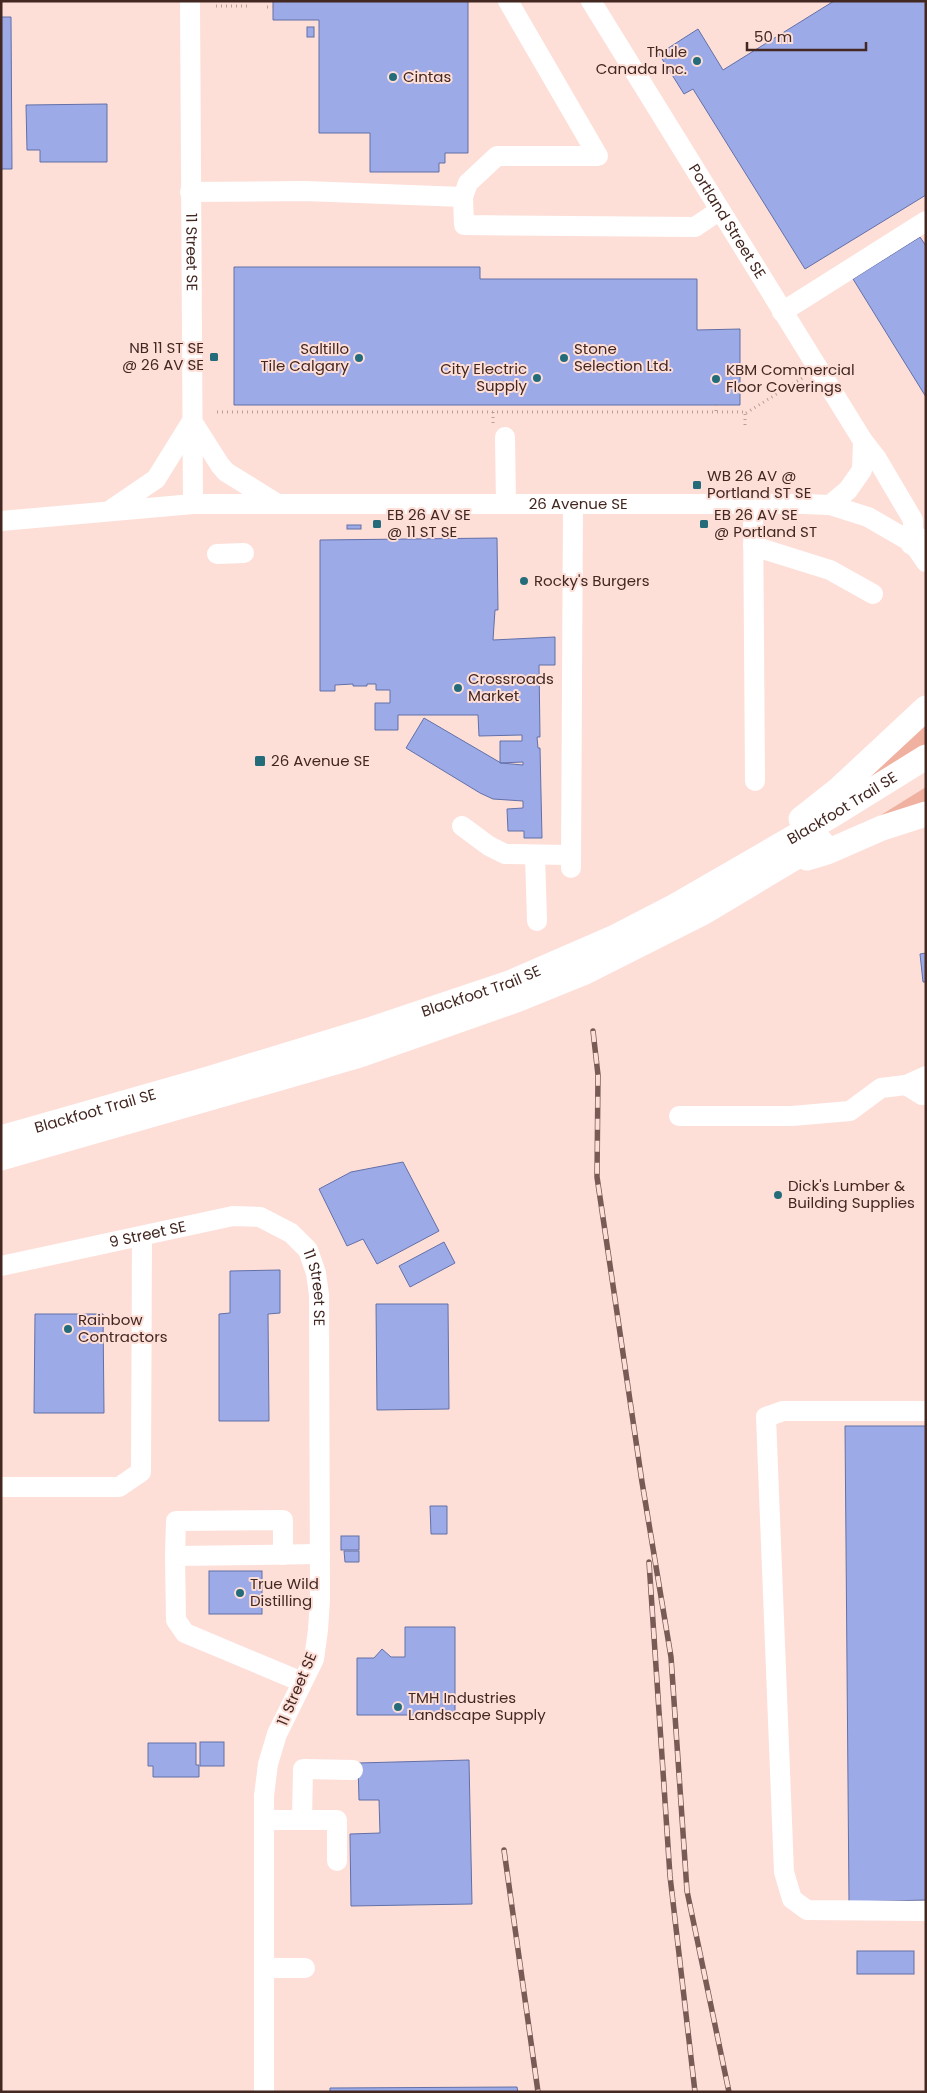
<svg xmlns="http://www.w3.org/2000/svg" width="927" height="2093" font-family="Poppins,sans-serif">
	<rect width="100%" height="100%" fill="#fddfd8"/>
	<g fill="#f1b1a1">
		<path d="M 926,718 L 926,747 L 847,795 Z"/>
		<path d="M 926,787 L 926,806 L 865,825 Z"/>
	</g>
	<g fill="#9caae8" stroke="#6370a7">
		<path d="M 273,1 L 468,1 L 468,153 L 445,153 L 445,163 L 439,163 L 439,172 L 370,172 L 370,133 L 319,133 L 319,20 L 273,20 Z"/>
		<path d="M 834,1 L 926,1 L 926,195 L 805,269 L 693,89 L 684,94 L 659,54 L 698,29 L 723,70 Z"/>
		<path d="M 1,17 L 11,17 L 12,169 L 1,169 Z"/>
		<rect x="307" y="27" width="7" height="10"/>
		<path d="M 107,104 L 107,162 L 40,162 L 40,150 L 27,150 L 26,105 Z"/>
		<path d="M 920,237 L 926,246 L 926,397 L 853,279 Z"/>
		<path d="M 234,267 L 480,267 L 480,279 L 697,279 L 697,330 L 740,329 L 740,405 L 234,405 Z"/>
		<rect x="347" y="525" width="14" height="4"/>
		<path d="M 497,538 L 498,610 L 495,610 L 493,640 L 555,637 L 555,665 L 539,665 L 540,737 L 537,737 L 538,748 L 540,748 L 542,838 L 524,838 L 524,831 L 508,831 L 507,809 L 523,808 L 523,801 L 493,799 L 480,793 L 406,748 L 424,718 L 501,763 L 523,765 L 523,762 L 500,763 L 500,741 L 522,741 L 522,735 L 479,736 L 478,715 L 398,715 L 398,730 L 375,730 L 375,703 L 390,703 L 390,690 L 376,690 L 376,684 L 367,684 L 367,686 L 353,686 L 353,684 L 335,685 L 335,691 L 320,691 L 320,540 Z"/>
		<path d="M 926,953 L 926,982 L 923,982 L 920,954 Z"/>
		<path d="M 403,1162 L 439,1231 L 377,1264 L 363,1239 L 347,1246 L 319,1189 L 351,1172 Z"/>
		<path d="M 444,1242 L 455,1263 L 410,1287 L 399,1266 Z"/>
		<path d="M 280,1270 L 280,1313 L 268,1314 L 269,1421 L 219,1421 L 219,1314 L 230,1313 L 230,1271 Z"/>
		<path d="M 376,1304 L 448,1304 L 449,1409 L 377,1410 Z"/>
		<path d="M 35,1314 L 103,1314 L 104,1413 L 34,1413 Z"/>
		<path d="M 845,1426 L 926,1426 L 926,1900 L 849,1902 Z"/>
		<path d="M 430,1506 L 447,1506 L 447,1534 L 431,1534 Z"/>
		<rect x="341" y="1536" width="18" height="14"/>
		<path d="M 344,1551 L 359,1551 L 359,1562 L 345,1562 Z"/>
		<rect x="209" y="1571" width="53" height="43"/>
		<path d="M 405,1627 L 455,1627 L 455,1715 L 357,1715 L 357,1658 L 374,1658 L 382,1649 L 391,1657 L 405,1657 Z"/>
		<rect x="200" y="1742" width="24" height="24"/>
		<path d="M 148,1743 L 196,1743 L 196,1765 L 199,1765 L 199,1777 L 153,1777 L 153,1766 L 148,1766 Z"/>
		<path d="M 469,1760 L 472,1904 L 351,1906 L 350,1834 L 380,1833 L 379,1800 L 359,1800 L 358,1763 Z"/>
		<rect x="857" y="1951" width="57" height="23"/>
		<path d="M 517,2087 L 518,2092 L 330,2092 L 330,2088 Z"/>
	</g>
	<g fill="none" stroke-linecap="round" stroke-linejoin="round">
		<g stroke="#ba9d96" stroke-width="3" stroke-dasharray="1 4" stroke-linecap="butt">
			<path d="M 216,6 L 248,6"/>
			<path d="M 267,7 L 273,7"/>
			<path d="M 716,405 L 716,412"/>
			<path d="M 217,412 L 745,412 L 745,426"/>
			<path d="M 493,412 L 493,424"/>
			<path d="M 746,413 L 804,377"/>
		</g>
		<g stroke="#fff" stroke-width="20">
			<path id="s1" d="M 190,1 L 193,504"/>
			<path id="s2" d="M 591,1 L 863,441 L 877,459 L 913,520 L 913,543"/>
			<path d="M 190,192 L 305,191 L 463,197 L 464,225 L 695,227 L 720,210"/>
			<path d="M 463,197 L 468,183 L 497,156 L 598,156 L 508,1"/>
			<path d="M 782,312 L 926,221"/>
			<path d="M 192,421 L 220,465 L 226,472 L 276,503"/>
			<path d="M 505,437 L 506,504"/>
			<path d="M 753,504 L 755,781"/>
			<path d="M 830,505 L 848,490 L 862,470 L 863,441"/>
			<path d="M 112,509 L 156,479 L 192,421"/>
			<path id="s3" d="M 1,521 L 193,504 L 804,504 L 830,505 L 868,517 L 913,543 L 926,562"/>
			<path d="M 753,546 L 830,570 L 873,594"/>
			<path d="M 217,554 L 244,553"/>
			<path d="M 462,826 L 489,846 L 505,854 L 571,855"/>
			<path d="M 535,855 L 537,921"/>
			<path d="M 571,868 L 573,505"/>
			<path d="M 906,1085 L 922,1095 L 926,1095"/>
			<path d="M 679,1116 L 792,1116 L 850,1111 L 881,1088 L 906,1085 L 926,1076"/>
			<path id="s4" d="M 1,1266 L 233,1216 L 260,1217 L 291,1233 L 308,1250 L 316,1273 L 319,1295 L 320,1599 L 318,1630 L 314,1659 L 277,1734 L 268,1764 L 264,1796 L 264,2092"/>
			<path d="M 926,1411 L 783,1411 L 766,1417 L 784,1872 L 792,1899 L 807,1910 L 926,1911"/>
			<path d="M 1,1487 L 119,1487 L 141,1472 L 142,1236"/>
			<path d="M 175,1556 L 176,1521 L 283,1520 L 283,1555"/>
			<path d="M 302,1682 L 185,1633 L 176,1620 L 175,1556 L 320,1554"/>
			<path d="M 264,1820 L 337,1820 L 337,1861"/>
			<path d="M 302,1820 L 303,1769 L 353,1770"/>
			<path d="M 264,1968 L 305,1968"/>
		</g>
		<g stroke="#fff" stroke-width="25">
			<path d="M 913,543 L 926,541"/>
			<path d="M 801,819 L 839,789 L 926,708"/>
			<path d="M 807,858 L 827,852 L 882,828 L 926,814"/>
			<path id="s5" d="M 1,1138 L 208,1079 L 369,1030 L 512,982 L 613,938 L 675,906 L 829,817 L 926,757"/>
			<path d="M 1,1158 L 360,1055 L 519,999 L 583,973 L 704,912 L 821,842"/>
		</g>
		<defs>
			<g id="rail">
				<path d="M 593,1031 L 598,1075 L 597,1177 L 642,1482 L 671,1657 L 687,1891 L 729,2092"/>
				<path d="M 649,1562 L 670,1876 L 695,2092"/>
				<path d="M 504,1850 L 538,2092"/>
			</g>
		</defs>
		<use href="#rail" stroke="#785b55" stroke-width="5.5"/>
		<use href="#rail" stroke="#fddfd8" stroke-width="4" stroke-dasharray="11" stroke-linecap="butt"/>
	</g>
	<g fill="#256c7a" stroke="#fddfd8" stroke-width="2">
		<circle cx="697" cy="61" r="5"/>
		<circle cx="393" cy="77" r="5"/>
		<rect x="209" y="352" width="10" height="10" rx="2.5"/>
		<circle cx="359" cy="358" r="5"/>
		<circle cx="564" cy="358" r="5"/>
		<circle cx="537" cy="378" r="5"/>
		<circle cx="716" cy="379" r="5"/>
		<rect x="692" y="480" width="10" height="10" rx="2.5"/>
		<rect x="372" y="519" width="10" height="10" rx="2.5"/>
		<rect x="699" y="519" width="10" height="10" rx="2.5"/>
		<circle cx="524" cy="581" r="5"/>
		<circle cx="458" cy="688" r="5"/>
		<rect x="254" y="755" width="12" height="12" rx="2.5"/>
		<circle cx="778" cy="1195" r="5"/>
		<circle cx="68" cy="1329" r="5"/>
		<circle cx="240" cy="1593" r="5"/>
		<circle cx="398" cy="1707" r="5"/>
	</g>
	<g text-anchor="middle" stroke-width="4" stroke-linejoin="round" paint-order="stroke">
		<g font-size="15" fill="#432721" stroke="#fddfd8" text-anchor="start">
			<text x="687" y="57" text-anchor="end">Thule<tspan x="687" dy="17">Canada Inc.</tspan></text>
			<text x="403" y="82">Cintas</text>
			<text x="204" y="353" text-anchor="end">NB 11 ST SE<tspan x="204" dy="17">@ 26 AV SE</tspan></text>
			<text x="349" y="354" text-anchor="end">Saltillo<tspan x="349" dy="17">Tile Calgary</tspan></text>
			<text x="574" y="354">Stone<tspan x="574" dy="17">Selection Ltd.</tspan></text>
			<text x="527" y="374" text-anchor="end">City Electric<tspan x="527" dy="17">Supply</tspan></text>
			<text x="726" y="375">KBM Commercial<tspan x="726" dy="17">Floor Coverings</tspan></text>
			<text x="707" y="481">WB 26 AV @<tspan x="707" dy="17">Portland ST SE</tspan></text>
			<text x="387" y="520">EB 26 AV SE<tspan x="387" dy="17">@ 11 ST SE</tspan></text>
			<text x="714" y="520">EB 26 AV SE<tspan x="714" dy="17">@ Portland ST</tspan></text>
			<text x="534" y="586">Rocky's Burgers</text>
			<text x="468" y="684">Crossroads<tspan x="468" dy="17">Market</tspan></text>
			<text x="271" y="766">26 Avenue SE</text>
			<text x="788" y="1191">Dick's Lumber &amp;<tspan x="788" dy="17">Building Supplies</tspan></text>
			<text x="78" y="1325">Rainbow<tspan x="78" dy="17">Contractors</tspan></text>
			<text x="250" y="1589">True Wild<tspan x="250" dy="17">Distilling</tspan></text>
			<text x="408" y="1703">TMH Industries<tspan x="408" dy="17">Landscape Supply</tspan></text>
		</g>
		<g font-size="15" fill="#432721" stroke="#fddfd8">
			<text dy="5" stroke="none"><textPath href="#s2" startOffset="259">Portland Street SE</textPath></text>
			<text dy="5" stroke="none"><textPath href="#s1" startOffset="251">11 Street SE</textPath></text>
			<text dy="5" stroke="none"><textPath href="#s3" startOffset="578">26 Avenue SE</textPath></text>
			<text dy="5" stroke="none"><textPath href="#s5" startOffset="908">Blackfoot Trail SE</textPath></text>
			<text dy="5" stroke="none"><textPath href="#s5" startOffset="502">Blackfoot Trail SE</textPath></text>
			<text dy="5" stroke="none"><textPath href="#s5" startOffset="98">Blackfoot Trail SE</textPath></text>
			<text dy="5" stroke="none"><textPath href="#s4" startOffset="150">9 Street SE</textPath></text>
			<text dy="5" stroke="none"><textPath href="#s4" startOffset="362">11 Street SE</textPath></text>
			<text transform="translate(297 1689) rotate(-67)" y="5">11 Street SE</text>
		</g>
	</g>
	<rect width="927" height="2093" fill="none" stroke="#432721" stroke-width="5"/>
	<path d="M747 42v8h119v-8" fill="none" stroke="#432721" stroke-width="2.5"/>
	<text x="754" y="42" font-size="15" fill="#432721" stroke="#fddfd8" stroke-width="4" paint-order="stroke">50 m</text>
</svg>
